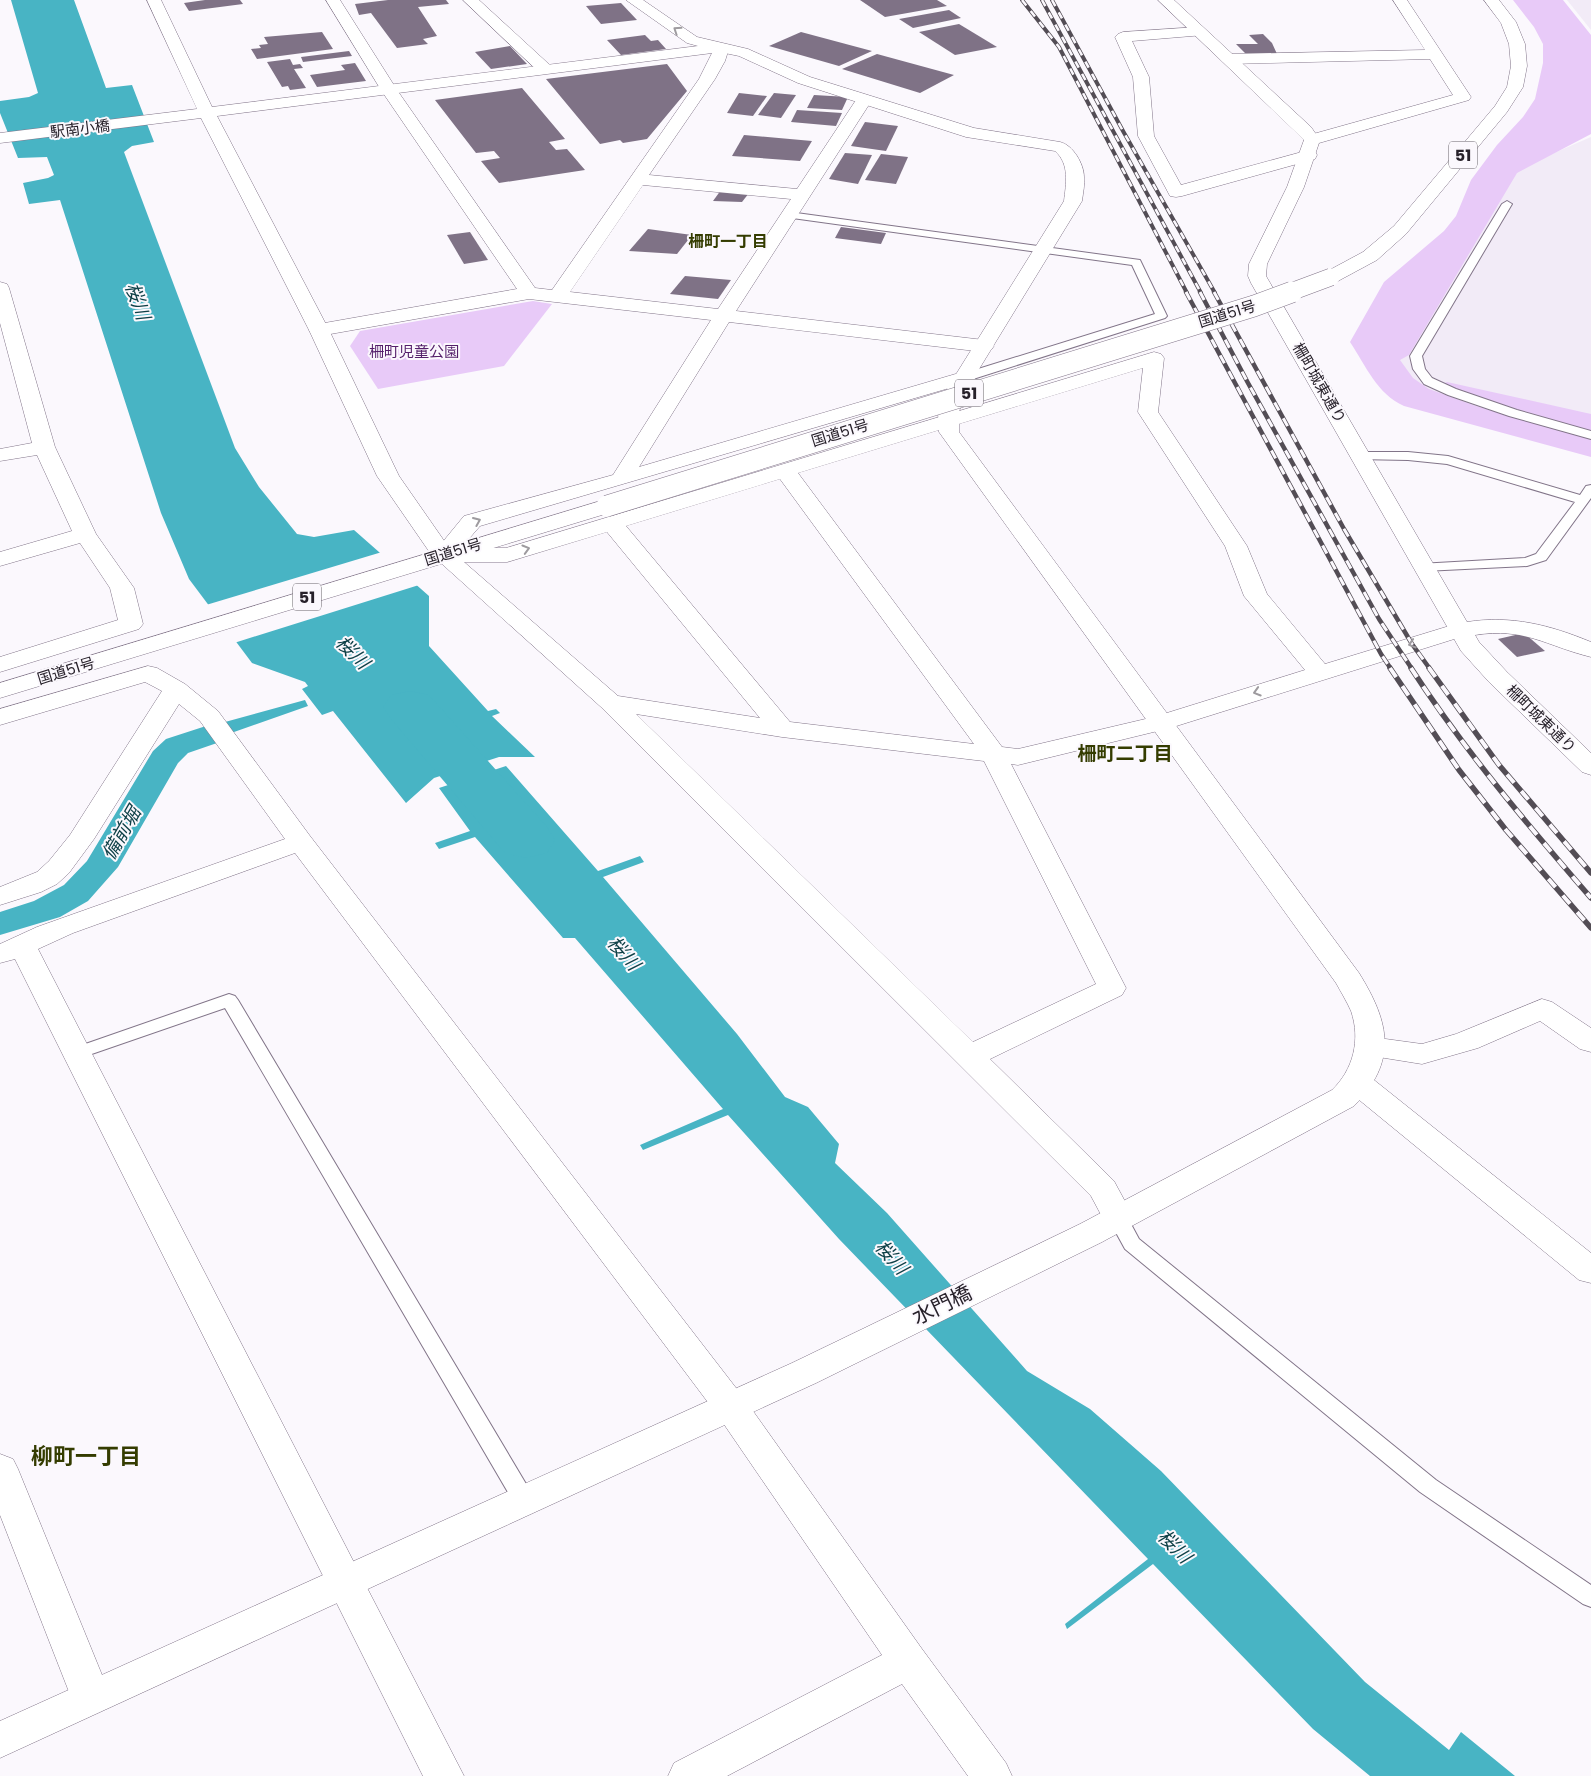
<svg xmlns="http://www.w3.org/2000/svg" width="1591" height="1776" font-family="Poppins,'Noto Sans JP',sans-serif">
	<rect width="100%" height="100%" fill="#fbf8fd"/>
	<g fill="#f2ebf7">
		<path d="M 1567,0 L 1591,0 L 1591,30 Z"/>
		<path d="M 1591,137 L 1591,441 L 1432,394 L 1411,382 L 1390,354 L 1515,170 Z"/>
	</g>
	<g fill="#e8caf8">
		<path d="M 1513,0 L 1563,0 L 1591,35 L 1591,134 L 1517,173 L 1409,355 L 1400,360 L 1413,378 L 1429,389 L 1476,406 L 1591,439 L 1591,457 L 1404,406 C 1377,394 1366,366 1350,342 L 1384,282 L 1444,231 L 1456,216 L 1471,180 L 1497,145 L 1523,117 L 1535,99 L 1543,63 L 1543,44 L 1534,27 Z"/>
		<path d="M 533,301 L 552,304 L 504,366 L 378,389 L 350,346 L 360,331 Z"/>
		<path d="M 1447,382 L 1591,414 L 1591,431 L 1465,394 L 1451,388 L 1445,383 Z"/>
	</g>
	<g fill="#48b4c4">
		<path d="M 11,0 L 74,0 L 106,88 L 132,85 L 154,142 L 132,146 L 124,152 L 235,448 L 259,487 L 297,534 L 314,537 L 354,530 L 429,596 L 429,646 L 488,711 L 496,709 L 500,713 L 492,716 L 535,757 L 499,757 L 434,778 L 406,803 L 333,711 L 322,715 L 302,689 L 308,686 L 305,682 L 252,663 L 189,579 L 161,513 L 60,200 L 29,204 L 23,183 L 48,178 L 54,175 L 47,157 L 18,158 L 0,113 L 0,101 L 29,97 L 38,93 Z"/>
		<path d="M 305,700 L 308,706 L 183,750 L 174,761 L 156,756 L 173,741 L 225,722 Z"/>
		<path d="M 506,766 L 598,871 L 640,856 L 644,862 L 603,877 L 737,1034 L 785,1097 L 808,1107 L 839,1144 L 835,1163 L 887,1213 L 1027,1371 L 1090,1409 L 1161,1471 L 1365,1682 L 1449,1750 L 1461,1732 L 1515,1776 L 1370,1776 L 1313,1729 L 1153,1564 L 1067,1629 L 1065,1624 L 1148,1559 L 839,1239 L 728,1115 L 643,1150 L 640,1145 L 723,1109 L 575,938 L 563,938 L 475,837 L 439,849 L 435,843 L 470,831 L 439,788 Z"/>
	</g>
	<path fill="#fbf8fd" d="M 382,552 L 419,585 L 234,643 L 206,605 Z"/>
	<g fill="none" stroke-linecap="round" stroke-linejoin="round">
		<path fill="#48b4c4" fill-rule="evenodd" d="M 206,726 L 217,729 L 222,736 L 217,743 L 188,753 L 178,763 L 118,867 L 88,901 L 60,917 L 0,935 L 0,912 L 34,901 L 64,885 L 87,861 L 153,751 L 166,739 Z"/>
		<path fill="#48b4c4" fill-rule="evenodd" d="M 410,691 L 429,695 L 547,827 L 555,840 L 547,853 L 526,858 L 505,853 L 391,719 L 383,707 L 391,695 Z"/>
	</g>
	<g fill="#7f7286">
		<path d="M 205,0 L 240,0 L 243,4 L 189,11 L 184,3 Z"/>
		<path d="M 388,0 L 446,0 L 449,4 L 418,7 L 437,36 L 423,39 L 428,44 L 397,48 L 371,13 L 359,15 L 355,4 Z"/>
		<path d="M 860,0 L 937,0 L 947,6 L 885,17 Z"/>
		<path d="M 621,3 L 637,20 L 601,24 L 586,6 Z"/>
		<path d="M 949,10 L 961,18 L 913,28 L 899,19 Z"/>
		<path d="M 959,24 L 997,47 L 955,55 L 919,32 Z"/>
		<path d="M 322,32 L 333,49 L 257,59 L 251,49 L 261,48 L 259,45 L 268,44 L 264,37 Z"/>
		<path d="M 801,32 L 872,51 L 839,66 L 769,46 Z"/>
		<path d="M 1263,34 L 1272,43 L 1277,54 L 1247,55 L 1236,44 L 1258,44 L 1249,35 Z"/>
		<path d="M 645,35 L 651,41 L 658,40 L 666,49 L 621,55 L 607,40 Z"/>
		<path d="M 510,46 L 527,64 L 491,69 L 475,52 Z"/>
		<path d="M 349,51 L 352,56 L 303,62 L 301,57 Z"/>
		<path d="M 877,54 L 954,75 L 920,93 L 842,69 Z"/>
		<path d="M 290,59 L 293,65 L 300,64 L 303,68 L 294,69 L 306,88 L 290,90 L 288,86 L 282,87 L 267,62 Z"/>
		<path d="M 355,63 L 366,81 L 317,87 L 310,75 L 345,70 L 341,65 Z"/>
		<path d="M 667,64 L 687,91 L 647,139 L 623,143 L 620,140 L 600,144 L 546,79 Z"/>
		<path d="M 522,88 L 565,139 L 549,142 L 556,150 L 567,149 L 585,170 L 499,183 L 481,161 L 500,158 L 494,151 L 476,153 L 435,100 Z"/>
		<path d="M 739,93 L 767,96 L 753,116 L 727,113 Z"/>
		<path d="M 774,93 L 796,95 L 781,118 L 758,115 Z"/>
		<path d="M 814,95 L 848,97 L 842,110 L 807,108 Z"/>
		<path d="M 797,110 L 842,113 L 836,126 L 791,122 Z"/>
		<path d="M 865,122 L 898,126 L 886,151 L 851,146 Z"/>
		<path d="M 744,135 L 812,141 L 800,161 L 732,156 Z"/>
		<path d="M 845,153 L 872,155 L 858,184 L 829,179 Z"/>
		<path d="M 881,154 L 908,157 L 896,184 L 865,180 Z"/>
		<path d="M 721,190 L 749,193 L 742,202 L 713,201 Z"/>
		<path d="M 841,227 L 886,233 L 881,244 L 835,238 Z"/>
		<path d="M 648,229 L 692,235 L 677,254 L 629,251 Z"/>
		<path d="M 470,232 L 488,260 L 464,264 L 447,235 Z"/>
		<path d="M 685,276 L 731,280 L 718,299 L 670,294 Z"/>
		<path d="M 1524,633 L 1545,651 L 1517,657 L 1498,639 Z"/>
	</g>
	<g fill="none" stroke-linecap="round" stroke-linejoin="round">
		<defs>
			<g id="service">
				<path d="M 1507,201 L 1512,204 L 1422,356 L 1425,369 L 1432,378 L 1456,389 L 1517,410 L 1591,431 L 1591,439 L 1509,416 L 1448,395 L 1424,384 L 1413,369 L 1410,356 L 1502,204 Z"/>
				<path d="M 789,212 L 1140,260 L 1167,316 L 1165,318 L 970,380 L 962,380 L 960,377 L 962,374 L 1155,314 L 1132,265 L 785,217 L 784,215 L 785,213 Z"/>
				<path d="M 1361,452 L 1408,452 L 1448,456 L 1580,495 L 1586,486 L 1591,485 L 1591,498 L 1546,560 L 1527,566 L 1424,571 L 1417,567 L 1419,564 L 1525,558 L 1536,554 L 1575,502 L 1447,464 L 1408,460 L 1357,459 L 1355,456 L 1357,453 Z"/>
				<path d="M 229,994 L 235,996 L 238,1000 L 532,1494 L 535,1500 L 532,1506 L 524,1509 L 516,1506 L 225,1008 L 83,1057 L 77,1059 L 71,1057 L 68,1053 L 71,1049 Z"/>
				<path d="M 1118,1211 L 1125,1213 L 1139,1239 L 1436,1480 L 1591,1585 L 1591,1607 L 1583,1604 L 1420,1492 L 1125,1249 L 1108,1218 L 1111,1213 Z"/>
			</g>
			<g id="minor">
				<path d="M 326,0 L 340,0 L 397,90 L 535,288 L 552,290 L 699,79 L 716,45 L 726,45 L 729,48 L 725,61 L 715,79 L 649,175 L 797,189 L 858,97 L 870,97 L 872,100 L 736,311 L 984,340 L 991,342 L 994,346 L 991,350 L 984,352 L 729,322 L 639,467 L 959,373 L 966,371 L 973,373 L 976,377 L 973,381 L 480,526 L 461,548 L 506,548 L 1154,352 L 1161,354 L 1164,358 L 1158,412 L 1247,546 L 1267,594 L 1325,664 L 1459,623 L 1467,625 L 1471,630 L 1467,635 L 1170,728 L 1018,765 L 1011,764 L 1126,988 L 1122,995 L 990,1059 L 1114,1181 L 1134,1218 L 1129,1226 L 1118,1230 L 1107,1226 L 1091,1196 L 601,707 L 432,555 L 464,516 L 613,475 L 711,320 L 529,299 L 319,336 L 312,334 L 309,330 L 312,326 L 319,324 L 517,289 L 381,90 ZM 643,185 L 791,199 L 718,309 L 570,292 ZM 1143,368 L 1138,412 L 1225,546 L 1244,596 L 1305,670 L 1154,717 L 1018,749 L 1002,747 L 798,473 ZM 780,479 L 974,744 L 790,722 L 626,526 ZM 607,532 L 760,718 L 618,696 L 464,562 L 507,562 ZM 636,714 L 782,737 L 984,761 L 1096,984 L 973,1042 Z"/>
				<path d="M 463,0 L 479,0 L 552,67 L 554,70 L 552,73 L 540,73 Z"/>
				<path d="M 1393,0 L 1407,0 L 1471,97 L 1469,100 L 1312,145 L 1306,144 L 1304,140 L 1306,136 L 1453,95 L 1430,59 L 1228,64 L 1223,62 L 1220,59 L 1223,56 L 1228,54 L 1425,50 Z"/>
				<path d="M 1199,27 L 1204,29 L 1207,32 L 1204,35 L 1132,41 L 1149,77 L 1154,136 L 1181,185 L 1309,150 L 1315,151 L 1317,155 L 1315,159 L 1182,196 L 1176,197 L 1170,196 L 1138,136 L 1133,77 L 1115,37 L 1118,34 L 1123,32 Z"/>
				<path d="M 0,282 L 7,284 L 9,288 L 55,447 L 96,534 L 134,588 L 143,624 L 139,629 L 0,672 L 0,657 L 118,620 L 110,588 L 80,543 L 0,566 L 0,552 L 72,531 L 37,455 L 0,461 L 0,449 L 32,443 L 0,323 Z"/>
				<path d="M 148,666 L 157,668 L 185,684 L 218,711 L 310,836 L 743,1397 L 922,1649 L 1006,1763 L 1012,1776 L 968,1776 L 902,1684 L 727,1776 L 668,1776 L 674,1763 L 882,1655 L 719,1417 L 295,853 L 73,933 L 38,949 L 464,1776 L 423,1776 L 15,959 L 0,963 L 0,944 L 37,927 L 285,839 L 200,721 L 179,704 L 94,839 L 69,873 L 57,884 L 41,892 L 0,905 L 0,887 L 37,872 L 49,861 L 70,835 L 162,691 L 145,682 L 0,725 L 0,709 Z"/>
				<path d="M 1542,999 L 1552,1002 L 1591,1028 L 1591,1052 L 1580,1049 L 1540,1021 L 1478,1048 L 1422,1064 L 1360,1054 L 1356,1047 L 1360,1040 L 1371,1037 L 1422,1044 L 1456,1034 Z"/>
				<path d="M 1358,1072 L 1369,1076 L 1591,1253 L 1591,1283 L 1579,1280 L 1347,1090 L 1343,1083 L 1347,1076 Z"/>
				<path d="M 0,1454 L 13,1459 L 18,1469 L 111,1697 L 105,1709 L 91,1715 L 77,1709 L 71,1697 L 0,1515 Z"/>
			</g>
			<g id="tertiary">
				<path d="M 147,0 L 161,0 L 212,107 L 698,46 L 687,43 L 626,0 L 643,0 L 697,37 L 748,49 L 810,77 L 974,128 L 1060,142 C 1073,145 1084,164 1084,177 C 1085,184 1083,193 1082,201 L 965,392 L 959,412 L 959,432 L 1359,973 C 1390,1023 1398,1061 1354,1106 L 1102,1242 L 816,1383 L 0,1758 L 0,1721 L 792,1363 L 1080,1224 L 1332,1090 C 1353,1070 1361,1040 1351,1011 C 1347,1002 1341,992 1336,983 L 939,432 L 938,412 L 945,392 L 1064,201 C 1066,184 1070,164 1055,151 L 966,137 L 798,83 L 739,56 L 720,52 L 217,116 L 329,330 L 399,476 L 454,555 L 451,560 L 443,562 L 435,560 L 377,476 L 309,330 L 201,118 L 0,143 L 0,133 L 197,109 Z"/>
				<path d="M 1158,0 L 1174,0 L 1311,127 L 1320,140 L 1304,187 L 1267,264 L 1266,276 L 1467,622 C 1511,615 1550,625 1591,642 L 1591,657 C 1546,646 1525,627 1475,635 L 1479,642 L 1507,672 L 1591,753 L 1591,775 L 1582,772 L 1489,682 L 1461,651 L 1251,283 L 1248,276 L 1249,264 L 1287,187 L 1304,140 Z"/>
			</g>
			<g id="trunk">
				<path d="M 1484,0 L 1499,0 L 1516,22 L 1525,44 L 1527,66 L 1523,87 L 1507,112 L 1406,234 L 1377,260 L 1338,281 L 1331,283 L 1324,281 L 1322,277 L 1324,273 L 1363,252 L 1394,226 L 1495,106 L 1507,87 L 1511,66 L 1509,44 L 1501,23 Z"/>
				<path d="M 607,499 L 615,501 L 618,506 L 615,511 L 0,698 L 0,683 Z"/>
			</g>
		</defs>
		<use href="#service" stroke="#827589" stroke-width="2"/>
		<use href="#minor" stroke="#827589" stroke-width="1"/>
		<use href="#tertiary" stroke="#827589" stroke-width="1"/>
		<use href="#trunk" stroke="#827589" stroke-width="1"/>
		<use href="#service" fill="#fff" fill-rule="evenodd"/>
		<use href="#minor" fill="#fff" fill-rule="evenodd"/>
		<use href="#tertiary" fill="#fff" fill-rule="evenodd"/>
		<use href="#trunk" fill="#fff" fill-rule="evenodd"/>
		<defs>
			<g id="rail-far2">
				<path d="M 1022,0 L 1059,47 L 1187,293"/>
				<path d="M 1042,0 L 1201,293"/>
				<path d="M 1052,0 L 1123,131 L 1215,293"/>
			</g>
			<g id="rail-far1">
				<path d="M 1186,292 L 1381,654 L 1391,669"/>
				<path d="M 1200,292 L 1248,383 L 1379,619 L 1412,669"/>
				<path d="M 1214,292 L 1344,529 L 1412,644 L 1430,669"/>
			</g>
			<g id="rail">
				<path d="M 1390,668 L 1459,770 L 1506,830 L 1591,928"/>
				<path d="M 1411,668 C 1464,750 1527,824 1591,898"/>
				<path d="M 1429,668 L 1499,765 L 1591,873"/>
			</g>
		</defs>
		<use href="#rail-far2" stroke="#534d55" stroke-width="4"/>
		<use href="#rail-far1" stroke="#534d55" stroke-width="4.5"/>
		<use href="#rail" stroke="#534d55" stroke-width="5.5"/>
		<use href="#rail-far2" stroke="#fbf8fd" stroke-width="2.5" stroke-dasharray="7" stroke-linecap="butt"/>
		<use href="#rail-far1" stroke="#fbf8fd" stroke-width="3" stroke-dasharray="9" stroke-linecap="butt"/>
		<use href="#rail" stroke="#fbf8fd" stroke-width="4" stroke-dasharray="11" stroke-linecap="butt"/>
		<defs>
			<path id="trunk-bridge-far1" d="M 1288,293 L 1331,277"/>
			<path id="trunk-bridge" d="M 607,506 L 1254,306 L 1292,292"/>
		</defs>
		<use href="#trunk-bridge-far1" stroke="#827589" stroke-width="18" stroke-linecap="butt"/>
		<use href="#trunk-bridge" stroke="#827589" stroke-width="22" stroke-linecap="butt"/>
		<use href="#trunk-bridge-far1" stroke="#fff" stroke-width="17"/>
		<use href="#trunk-bridge" stroke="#fff" stroke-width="21"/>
	</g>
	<defs><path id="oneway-chevron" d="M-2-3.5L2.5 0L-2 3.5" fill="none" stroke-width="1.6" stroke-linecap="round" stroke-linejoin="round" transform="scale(1.25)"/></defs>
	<g stroke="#9e9b9f">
		<use href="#oneway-chevron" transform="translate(677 30) rotate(-146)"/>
		<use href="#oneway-chevron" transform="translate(477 521) rotate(-23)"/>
		<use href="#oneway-chevron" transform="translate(526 549) rotate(-16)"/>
		<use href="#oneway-chevron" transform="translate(1412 644) rotate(163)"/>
		<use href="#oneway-chevron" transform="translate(1257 692) rotate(163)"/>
	</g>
	<g text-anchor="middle" stroke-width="4" stroke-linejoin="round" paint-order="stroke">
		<g font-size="15" fill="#27212a" stroke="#fbf8fd">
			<text transform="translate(80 129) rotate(-7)" y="5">駅南小橋</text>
			<text transform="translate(1227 314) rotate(-17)" y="5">国道51号</text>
			<text transform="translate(1319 383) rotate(60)" y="5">柵町城東通り</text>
			<text transform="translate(840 433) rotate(-17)" y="5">国道51号</text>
			<text transform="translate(453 552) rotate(-17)" y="5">国道51号</text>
			<text transform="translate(66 671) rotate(-17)" y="5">国道51号</text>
			<text transform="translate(1541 719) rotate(44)" y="5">柵町城東通り</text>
		</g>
		<g font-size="15" fill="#541f6a" stroke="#fbf8fd">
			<text x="414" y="357">柵町児童公園</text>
		</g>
		<g fill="#fbf8fd" stroke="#676269" stroke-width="1">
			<rect x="1449" y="141.5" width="28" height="27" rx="4"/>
			<rect x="955" y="379.5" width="28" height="27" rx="4"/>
			<rect x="293" y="583.5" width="28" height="27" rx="4"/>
		</g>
		<g font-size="16" font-weight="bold" fill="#27212a">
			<text x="1463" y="161">51</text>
			<text x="969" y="399">51</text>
			<text x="307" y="603">51</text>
		</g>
		<g font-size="16" font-weight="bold" fill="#343c00" stroke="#fbf8fd">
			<text x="728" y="247">柵町一丁目</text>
		</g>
		<g font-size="19" font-style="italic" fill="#0e4047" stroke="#fbf8fd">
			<text transform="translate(138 301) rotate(70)" y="7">桜川</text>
			<text transform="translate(353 652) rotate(45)" y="7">桜川</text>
			<text transform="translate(121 833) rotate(-60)" y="7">備前堀</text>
			<text transform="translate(624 953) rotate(49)" y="7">桜川</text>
			<text transform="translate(892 1257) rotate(48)" y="7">桜川</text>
			<text transform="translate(1175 1546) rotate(45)" y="7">桜川</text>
		</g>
		<g font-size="19" font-weight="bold" fill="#343c00" stroke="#fbf8fd">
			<text x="1125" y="760">柵町二丁目</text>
		</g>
		<g font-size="21" fill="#27212a" stroke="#fbf8fd">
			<text transform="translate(942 1305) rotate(-26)" y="7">水門橋</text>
		</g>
		<g font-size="22" font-weight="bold" fill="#343c00" stroke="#fbf8fd">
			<text x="86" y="1464">柳町一丁目</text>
		</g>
	</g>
</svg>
